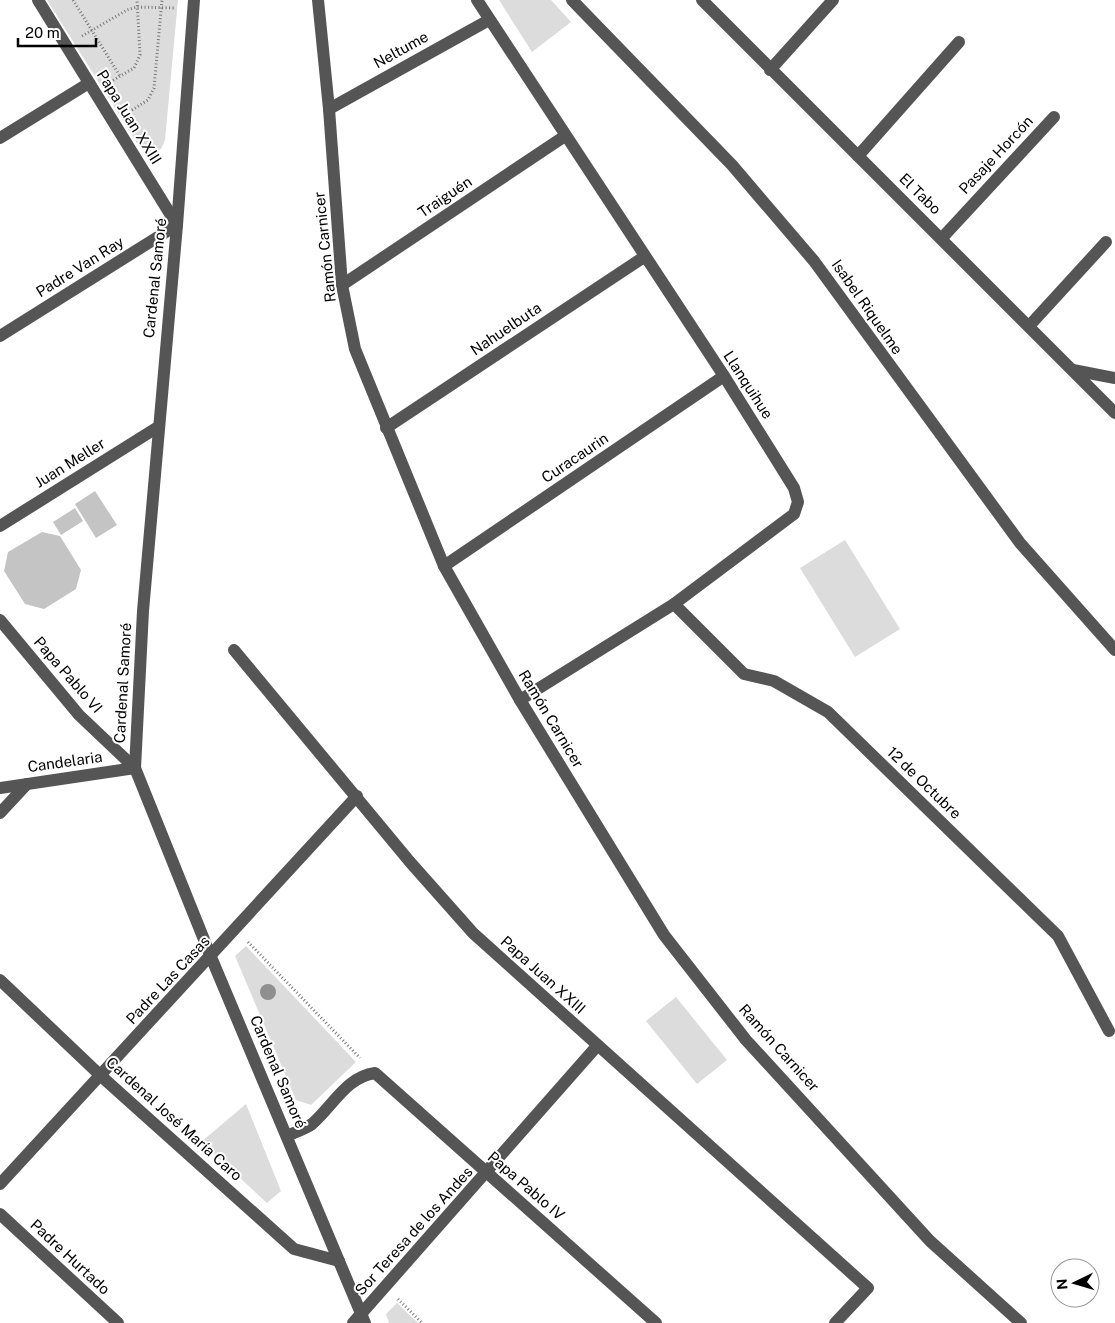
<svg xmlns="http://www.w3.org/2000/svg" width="1115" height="1323" font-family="'Public Sans',sans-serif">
	<rect width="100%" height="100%" fill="#fff"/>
	<g fill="#dcdcdc">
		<path d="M 47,0 L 178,0 L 165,140 L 161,149 L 151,153 L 140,148 Z"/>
		<path d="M 499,0 L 551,0 L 571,22 L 532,52 Z"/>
		<path d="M 845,540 L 900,629 L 855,657 L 800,568 Z"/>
		<path d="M 246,946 L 356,1062 L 311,1105 L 296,1100 L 235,956 Z"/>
		<path d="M 676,997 L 727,1060 L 697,1084 L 646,1021 Z"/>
		<path d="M 246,1104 L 281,1191 L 267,1203 L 201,1142 Z"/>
		<path d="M 397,1303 L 418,1323 L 389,1323 L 386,1314 Z"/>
	</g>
	<g fill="#c4c4c4">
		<path d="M 95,491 L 117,525 L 96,538 L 75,504 Z"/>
		<path d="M 75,508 L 83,521 L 61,535 L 53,522 Z"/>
		<path d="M 42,532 L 60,536 L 81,570 L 76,589 L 44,609 L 25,604 L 4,571 L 8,552 Z"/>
	</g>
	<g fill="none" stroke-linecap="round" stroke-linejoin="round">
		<g stroke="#777" stroke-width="3" stroke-dasharray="1 2.5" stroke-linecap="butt">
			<path d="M 73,0 L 120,76"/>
			<path d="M 82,36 L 127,10 L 137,7 L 176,8"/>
			<path d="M 110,82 L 134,68 L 140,55 L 137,0"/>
			<path d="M 129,112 L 148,100 L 154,88 L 162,0"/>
			<path d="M 248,942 L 360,1058"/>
			<path d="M 398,1299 L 422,1323"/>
		</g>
		<g stroke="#555" stroke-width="12">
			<path d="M 194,0 L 177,225 L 143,611 L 135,768 L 211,957 L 365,1323"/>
			<path d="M 318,0 L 329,109 L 342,285 L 355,349 L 444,566 L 520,700 L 664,935 L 746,1040 L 930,1241 L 1021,1323"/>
			<path d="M 477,0 L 724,376 L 794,488 L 798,502 L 794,514 L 674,604 L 520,700"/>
			<path d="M 572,0 L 732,165 L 814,261 L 1020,543 L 1115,650"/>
			<path d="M 702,0 L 1115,413"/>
			<path d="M 770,70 L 833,0"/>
			<path d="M 329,109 L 489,20"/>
			<path d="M 0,138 L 89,83"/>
			<path d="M 858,156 L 959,42"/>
			<path d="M 942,238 L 1054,117"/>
			<path d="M 342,285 L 565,136"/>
			<path d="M 1030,325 L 1106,242"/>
			<path d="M 0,336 L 177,225 L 38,0"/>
			<path d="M 1073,370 L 1115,378"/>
			<path d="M 386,428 L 644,257"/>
			<path d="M 0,526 L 158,427"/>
			<path d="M 444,566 L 724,376"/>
			<path d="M 674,604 L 744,674 L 774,681 L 828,712 L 1058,936 L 1109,1031"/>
			<path d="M 0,620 L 79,715 L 135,768"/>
			<path d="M 234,650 L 410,862 L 473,933 L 868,1288 L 835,1323"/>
			<path d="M 0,788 L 135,768"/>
			<path d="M 0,813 L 27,784"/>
			<path d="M 0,980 L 101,1076 L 294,1249 L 339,1261"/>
			<path d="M 287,1136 C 295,1132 305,1129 312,1124 C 333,1106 346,1077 375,1073 L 656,1323"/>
			<path d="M 0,1184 L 357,796"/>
			<path d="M 0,1214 L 118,1323"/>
			<path d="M 353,1323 L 597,1046"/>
		</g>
	</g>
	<circle fill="#8f8f8f" cx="268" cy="992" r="8"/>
	<g text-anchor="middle" stroke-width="4" stroke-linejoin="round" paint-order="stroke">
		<g font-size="15" fill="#000" stroke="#fff">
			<text transform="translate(401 50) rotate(-29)" y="5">Neltume</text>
			<text transform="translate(129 117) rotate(58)" y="5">Papa Juan XXIII</text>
			<text transform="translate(996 155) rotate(-47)" y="5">Pasaje Horcón</text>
			<text transform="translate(920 194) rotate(44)" y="5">El Tabo</text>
			<text transform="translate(445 197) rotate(-34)" y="5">Traiguén</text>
			<text transform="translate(325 247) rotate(-96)" y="5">Ramón Carnicer</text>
			<text transform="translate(80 267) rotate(-32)" y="5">Padre Van Ray</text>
			<text transform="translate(155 278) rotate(-84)" y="5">Cardenal Samoré</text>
			<text transform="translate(867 307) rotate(55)" y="5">Isabel Riquelme</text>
			<text transform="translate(506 329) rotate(-34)" y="5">Nahuelbuta</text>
			<text transform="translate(748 385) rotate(57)" y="5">Llanquihue</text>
			<text transform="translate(575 458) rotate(-34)" y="5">Curacaurin</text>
			<text transform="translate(70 463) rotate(-32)" y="5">Juan Meller</text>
			<text transform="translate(68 675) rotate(49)" y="5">Papa Pablo VI</text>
			<text transform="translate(123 683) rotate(-87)" y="5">Cardenal Samoré</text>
			<text transform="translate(551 719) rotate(59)" y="5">Ramón Carnicer</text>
			<text transform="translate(65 762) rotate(-8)" y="5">Candelaria</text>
			<text transform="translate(924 783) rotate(44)" y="5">12 de Octubre</text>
			<text transform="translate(543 975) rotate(42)" y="5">Papa Juan XXIII</text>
			<text transform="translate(168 980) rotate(-47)" y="5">Padre Las Casas</text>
			<text transform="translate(779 1048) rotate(48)" y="5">Ramón Carnicer</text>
			<text transform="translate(278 1072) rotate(67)" y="5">Cardenal Samoré</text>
			<text transform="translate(174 1119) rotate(42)" y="5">Cardenal José María Caro</text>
			<text transform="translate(526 1186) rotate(41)" y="5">Papa Pablo IV</text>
			<text transform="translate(414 1231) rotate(-48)" y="5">Sor Teresa de los Andes</text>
			<text transform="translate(70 1257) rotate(43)" y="5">Padre Hurtado</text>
		</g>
	</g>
	<g transform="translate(1075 1283) rotate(265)"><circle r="24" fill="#ffffff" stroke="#999999"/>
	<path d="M0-4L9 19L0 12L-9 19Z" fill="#000000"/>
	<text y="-8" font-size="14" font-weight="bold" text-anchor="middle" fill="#000000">N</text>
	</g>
	<path d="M18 38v8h78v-8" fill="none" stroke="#000000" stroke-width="2.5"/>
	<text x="25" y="38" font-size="15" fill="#000000" stroke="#ffffff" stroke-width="4" paint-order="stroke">20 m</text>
</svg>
